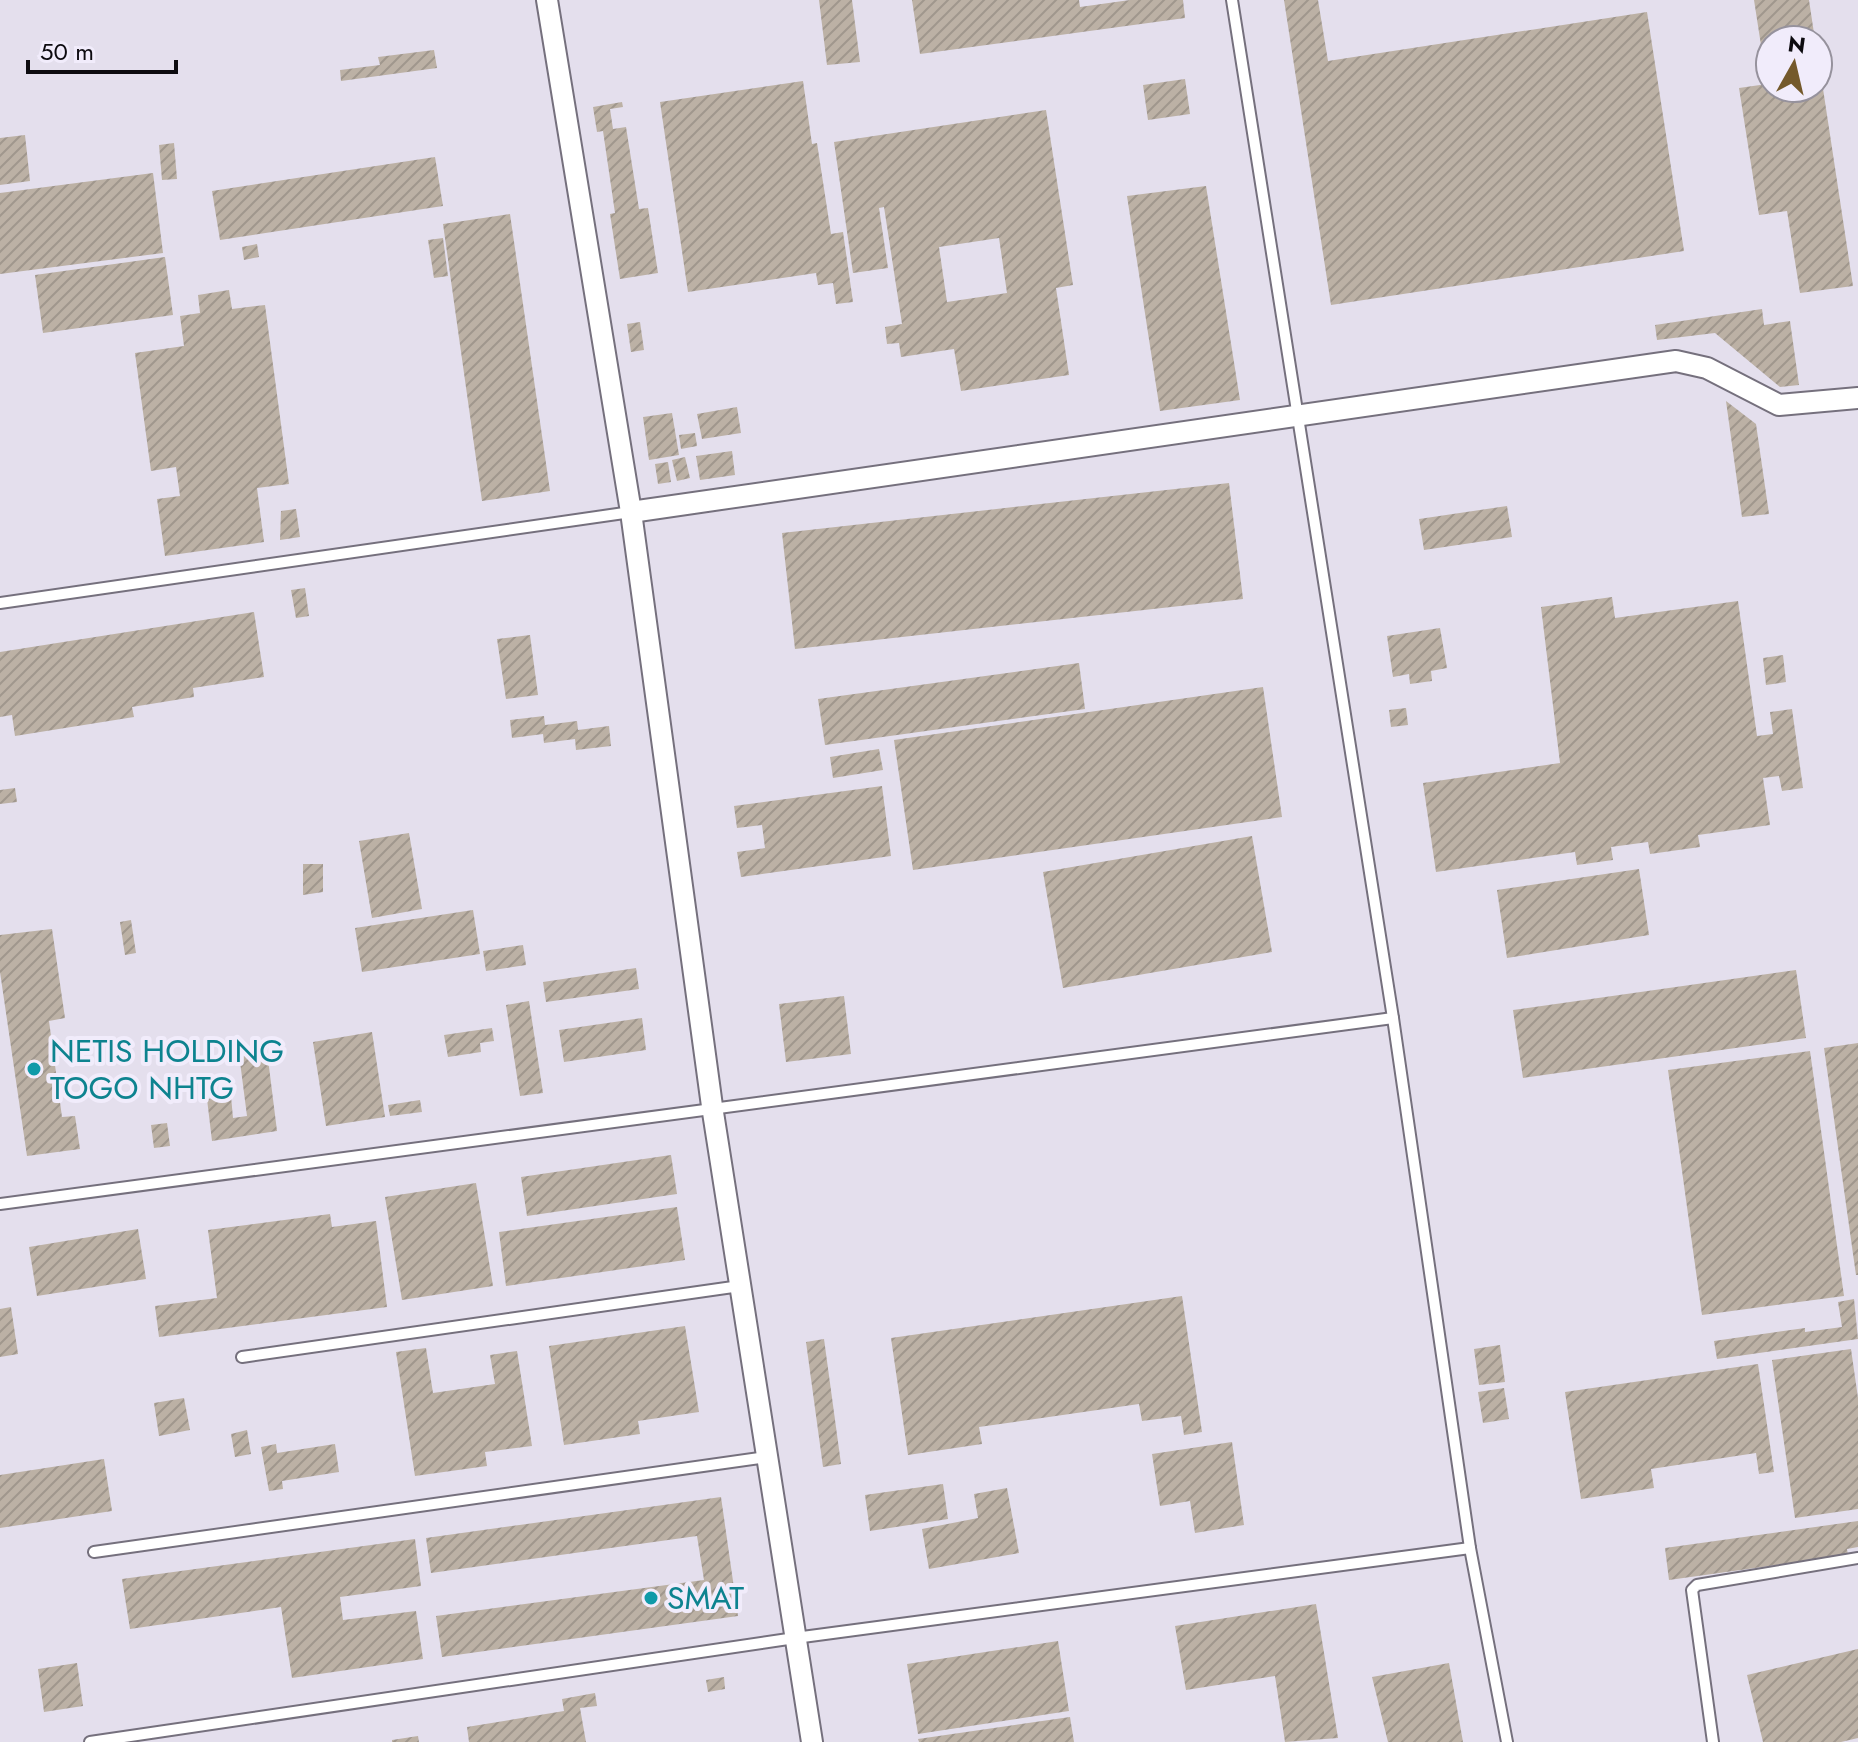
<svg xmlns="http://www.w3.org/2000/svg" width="1858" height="1742" font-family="Jost,sans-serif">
	<defs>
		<pattern id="building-hatch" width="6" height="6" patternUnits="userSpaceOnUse" patternTransform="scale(2)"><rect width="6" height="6" fill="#bcb1a5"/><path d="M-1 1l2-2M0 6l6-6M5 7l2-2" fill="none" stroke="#a0978d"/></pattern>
	</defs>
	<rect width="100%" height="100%" fill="#e4dfed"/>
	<g fill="url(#building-hatch)" fill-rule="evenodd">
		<path d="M 819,0 L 852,0 L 860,62 L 827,65 Z"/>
		<path d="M 912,0 L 1079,0 L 1080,7 L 1130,0 L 1183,0 L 1185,18 L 920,54 Z"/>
		<path d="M 1284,0 L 1318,0 L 1328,61 L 1647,12 L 1684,251 L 1331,305 Z"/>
		<path d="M 1754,0 L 1809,0 L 1815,40 L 1770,40 L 1770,88 L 1818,88 L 1820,69 L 1853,286 L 1800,293 L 1787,211 L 1759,215 L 1739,88 L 1767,84 Z"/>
		<path d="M 434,50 L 437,68 L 341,81 L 340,70 L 380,65 L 378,57 Z"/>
		<path d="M 1185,79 L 1190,114 L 1148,120 L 1143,85 Z"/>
		<path d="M 803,81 L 812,144 L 817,143 L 831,234 L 843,232 L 853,302 L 836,304 L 833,283 L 818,285 L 816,273 L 688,292 L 660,102 Z"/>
		<path d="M 622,102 L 623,107 L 610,109 L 613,129 L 626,127 L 639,209 L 648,208 L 658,273 L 620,279 L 610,214 L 615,213 L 603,131 L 597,132 L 593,107 Z"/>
		<path d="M 1046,110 L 1073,285 L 1056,288 L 1069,375 L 961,391 L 954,349 L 901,357 L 899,343 L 887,344 L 885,327 L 902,324 L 884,207 L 879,208 L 888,268 L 853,273 L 834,142 ZM 999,238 L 1007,293 L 947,302 L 939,247 Z"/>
		<path d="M 25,135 L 30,181 L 0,185 L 0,138 Z"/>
		<path d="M 174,143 L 177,179 L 162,180 L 159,145 Z"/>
		<path d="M 435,157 L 443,206 L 220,240 L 212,191 Z"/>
		<path d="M 153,173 L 163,253 L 0,274 L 0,193 Z"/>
		<path d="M 1206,186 L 1240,400 L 1160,411 L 1127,196 Z"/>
		<path d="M 510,214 L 550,491 L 482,501 L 443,224 Z"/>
		<path d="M 443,238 L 448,276 L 434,278 L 428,240 Z"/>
		<path d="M 257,244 L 259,257 L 244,260 L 242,247 Z"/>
		<path d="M 165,257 L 173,315 L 43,333 L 35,275 Z"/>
		<path d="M 229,290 L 232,309 L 265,305 L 289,484 L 257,488 L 264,542 L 165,556 L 157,499 L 180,496 L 176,467 L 151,471 L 135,353 L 184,346 L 180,316 L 200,313 L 198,295 Z"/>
		<path d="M 1762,309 L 1764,325 L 1790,321 L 1799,385 L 1780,387 L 1715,333 L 1657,340 L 1655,325 Z"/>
		<path d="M 640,322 L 644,350 L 631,352 L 627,324 Z"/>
		<path d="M 1726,401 L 1756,424 L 1769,514 L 1742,517 Z"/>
		<path d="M 737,407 L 741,433 L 702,439 L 697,414 Z"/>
		<path d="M 672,413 L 679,455 L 649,460 L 643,417 Z"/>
		<path d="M 695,433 L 697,446 L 681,449 L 679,435 Z"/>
		<path d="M 732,451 L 735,475 L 700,480 L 696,456 Z"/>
		<path d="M 685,457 L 690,478 L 677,481 L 672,460 Z"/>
		<path d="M 668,462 L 671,482 L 658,484 L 655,464 Z"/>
		<path d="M 1229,483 L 1243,599 L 795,649 L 782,533 Z"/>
		<path d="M 1507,506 L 1512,537 L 1424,550 L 1419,519 Z"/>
		<path d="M 296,509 L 300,537 L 280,540 L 281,511 Z"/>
		<path d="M 305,588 L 309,616 L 296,618 L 291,590 Z"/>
		<path d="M 1612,597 L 1615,618 L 1738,601 L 1757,736 L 1773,734 L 1770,712 L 1792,709 L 1803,788 L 1782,791 L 1779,776 L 1763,778 L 1770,825 L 1698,835 L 1700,847 L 1650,854 L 1648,842 L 1611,847 L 1613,860 L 1577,865 L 1575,852 L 1436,872 L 1423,783 L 1560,763 L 1541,607 Z"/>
		<path d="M 254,612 L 264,677 L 193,688 L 194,697 L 132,707 L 134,717 L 15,736 L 12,715 L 0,717 L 0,652 Z"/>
		<path d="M 1440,628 L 1447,668 L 1431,671 L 1432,681 L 1410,684 L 1409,674 L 1393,677 L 1387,636 Z"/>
		<path d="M 530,635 L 538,695 L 506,699 L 497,639 Z"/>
		<path d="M 1783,655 L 1786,682 L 1766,685 L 1763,658 Z"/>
		<path d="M 1079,663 L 1085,709 L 825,745 L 818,699 Z"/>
		<path d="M 1263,687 L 1282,817 L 913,870 L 894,740 Z"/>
		<path d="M 1406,708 L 1408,725 L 1391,727 L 1389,710 Z"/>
		<path d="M 544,716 L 545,725 L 577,721 L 578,730 L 609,726 L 611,746 L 576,750 L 575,739 L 544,743 L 543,734 L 512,738 L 510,720 Z"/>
		<path d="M 879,749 L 883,770 L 833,778 L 830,757 Z"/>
		<path d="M 882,786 L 891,856 L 741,877 L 737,852 L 765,848 L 762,825 L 737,828 L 734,806 Z"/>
		<path d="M 15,788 L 17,802 L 0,804 L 0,790 Z"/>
		<path d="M 409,833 L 422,909 L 372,918 L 359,841 Z"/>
		<path d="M 1252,836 L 1272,952 L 1063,988 L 1043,872 Z"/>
		<path d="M 303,864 L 323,864 L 323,892 L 303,895 Z"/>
		<path d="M 1639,869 L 1649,935 L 1507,958 L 1497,890 Z"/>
		<path d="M 473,910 L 480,954 L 362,972 L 355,928 Z"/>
		<path d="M 131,920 L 136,953 L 125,955 L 120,922 Z"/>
		<path d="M 52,929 L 65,1018 L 49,1021 L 62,1117 L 75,1116 L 80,1149 L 27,1156 L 0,972 L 0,935 Z"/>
		<path d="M 523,945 L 526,965 L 486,971 L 483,951 Z"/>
		<path d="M 636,968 L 639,989 L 546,1002 L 543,982 Z"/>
		<path d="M 1796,970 L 1806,1038 L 1523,1078 L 1513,1010 Z"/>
		<path d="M 844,996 L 851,1054 L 786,1062 L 779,1004 Z"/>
		<path d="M 529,1001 L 543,1093 L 520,1096 L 506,1005 Z"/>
		<path d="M 642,1018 L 646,1050 L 564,1062 L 559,1030 Z"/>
		<path d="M 492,1028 L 494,1041 L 480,1043 L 481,1052 L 448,1057 L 444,1035 Z"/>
		<path d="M 372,1032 L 385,1117 L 326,1126 L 313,1042 Z"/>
		<path d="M 1858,1043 L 1858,1275 L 1856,1275 L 1824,1048 Z"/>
		<path d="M 267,1051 L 277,1131 L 212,1141 L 207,1099 L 231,1096 L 233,1118 L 247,1116 L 239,1054 Z"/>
		<path d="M 1810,1051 L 1844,1296 L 1702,1315 L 1668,1070 Z"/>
		<path d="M 420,1100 L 422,1112 L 390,1116 L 388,1105 Z"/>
		<path d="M 167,1123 L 170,1146 L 154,1148 L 151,1125 Z"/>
		<path d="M 671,1155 L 677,1194 L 527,1216 L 521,1177 Z"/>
		<path d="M 476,1183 L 493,1286 L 402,1300 L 385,1197 Z"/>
		<path d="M 677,1207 L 685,1260 L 506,1286 L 499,1232 Z"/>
		<path d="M 330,1214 L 332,1227 L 376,1221 L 387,1307 L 159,1337 L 155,1306 L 217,1298 L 208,1230 Z"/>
		<path d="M 138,1229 L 146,1279 L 37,1296 L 29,1247 Z"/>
		<path d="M 1182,1296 L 1202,1432 L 1184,1435 L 1181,1416 L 1142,1421 L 1139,1404 L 979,1427 L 982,1444 L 908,1455 L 891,1338 Z"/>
		<path d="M 1854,1299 L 1858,1339 L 1717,1359 L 1714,1341 L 1805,1328 L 1805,1332 L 1842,1327 L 1838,1302 Z"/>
		<path d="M 11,1307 L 18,1354 L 0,1357 L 0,1309 Z"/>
		<path d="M 685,1326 L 699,1412 L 638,1421 L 640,1434 L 564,1445 L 549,1346 Z"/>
		<path d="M 824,1339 L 841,1464 L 823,1467 L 806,1342 Z"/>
		<path d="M 1500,1345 L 1505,1382 L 1479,1385 L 1474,1349 Z"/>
		<path d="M 426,1348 L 433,1393 L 495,1384 L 490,1355 L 517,1351 L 532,1446 L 485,1452 L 487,1466 L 415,1476 L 396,1352 Z"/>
		<path d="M 1851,1349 L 1858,1398 L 1858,1509 L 1795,1518 L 1772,1360 Z"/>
		<path d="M 1758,1364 L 1774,1472 L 1759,1474 L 1756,1453 L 1651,1469 L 1654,1488 L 1581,1499 L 1565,1392 Z"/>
		<path d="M 1504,1388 L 1509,1419 L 1483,1423 L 1478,1392 Z"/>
		<path d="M 184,1398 L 190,1430 L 159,1436 L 154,1403 Z"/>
		<path d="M 247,1430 L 251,1454 L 235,1457 L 231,1434 Z"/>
		<path d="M 1232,1442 L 1244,1525 L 1195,1533 L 1190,1501 L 1160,1506 L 1152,1454 Z"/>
		<path d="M 276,1444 L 277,1453 L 335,1444 L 339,1472 L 282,1481 L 283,1489 L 269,1491 L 261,1447 Z"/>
		<path d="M 104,1459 L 112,1511 L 0,1528 L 0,1475 Z"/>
		<path d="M 943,1484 L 948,1519 L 870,1531 L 865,1495 Z"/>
		<path d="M 1007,1488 L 1019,1553 L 929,1569 L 922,1529 L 978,1518 L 974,1494 Z"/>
		<path d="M 721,1497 L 738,1616 L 442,1657 L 436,1616 L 704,1580 L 697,1536 L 431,1573 L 426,1538 Z"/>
		<path d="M 1858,1521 L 1858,1547 L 1847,1549 L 1848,1555 L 1669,1580 L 1665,1548 Z"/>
		<path d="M 415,1539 L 421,1586 L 340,1597 L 343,1620 L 416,1611 L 423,1659 L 292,1678 L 281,1607 L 130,1629 L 122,1579 Z"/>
		<path d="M 1316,1604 L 1338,1738 L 1285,1742 L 1275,1676 L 1186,1690 L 1175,1626 Z"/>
		<path d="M 1058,1641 L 1069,1711 L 918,1734 L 907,1664 Z"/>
		<path d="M 1858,1649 L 1858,1738 L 1841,1742 L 1763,1742 L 1747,1675 Z"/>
		<path d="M 77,1663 L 83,1706 L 44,1712 L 38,1669 Z"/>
		<path d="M 1449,1663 L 1463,1742 L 1388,1742 L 1372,1677 Z"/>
		<path d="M 724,1677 L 725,1689 L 708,1692 L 706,1680 Z"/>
		<path d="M 595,1693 L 597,1706 L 580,1708 L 586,1742 L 469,1742 L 467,1727 L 564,1711 L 562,1699 Z"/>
		<path d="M 1070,1717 L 1074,1742 L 919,1742 L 918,1739 Z"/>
		<path d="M 418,1736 L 419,1742 L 392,1742 L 392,1740 Z"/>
	</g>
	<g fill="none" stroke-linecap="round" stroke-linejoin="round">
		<defs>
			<g id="lane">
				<path d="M 1232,0 L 1393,1018 L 1470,1548 L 1507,1742"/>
				<path d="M 0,603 L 631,512"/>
				<path d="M 0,1204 L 1393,1018"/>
				<path d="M 242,1357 L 740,1286"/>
				<path d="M 94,1552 L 767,1457"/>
				<path d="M 90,1742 L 795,1638 L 1470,1548"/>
				<path d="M 1713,1742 L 1692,1590 L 1697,1585 L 1858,1558"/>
			</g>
			<g id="street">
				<path d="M 547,0 L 631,512 L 712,1106 L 812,1742"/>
				<path d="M 631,512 L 1676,361 L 1707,368 L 1779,405 L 1858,398"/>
			</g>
		</defs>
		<use href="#lane" stroke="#75707d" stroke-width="14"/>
		<use href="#street" stroke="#75707d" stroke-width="24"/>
		<use href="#lane" stroke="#fff" stroke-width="10"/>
		<use href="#street" stroke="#fff" stroke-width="20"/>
	</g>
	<g fill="#0f9aa8" stroke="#f1ecfb" stroke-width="3">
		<circle cx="34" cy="1069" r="8"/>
		<circle cx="651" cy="1598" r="8"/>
	</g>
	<g text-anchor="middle" stroke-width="8" stroke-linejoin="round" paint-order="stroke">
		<g font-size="32" fill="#0d838f" stroke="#f1ecfb" text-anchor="start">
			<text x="50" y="1062">NETIS HOLDING<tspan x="50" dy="37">TOGO NHTG</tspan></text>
			<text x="667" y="1609">SMAT</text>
		</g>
	</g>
	<g transform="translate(1794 64) rotate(8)"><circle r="38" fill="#f1ecfb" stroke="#96929d" stroke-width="2"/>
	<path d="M0-6L14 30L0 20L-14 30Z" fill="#74592b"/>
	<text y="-12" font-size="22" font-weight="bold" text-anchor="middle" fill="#0d0b10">N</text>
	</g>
	<path d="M28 60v12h148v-12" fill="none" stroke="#0d0b10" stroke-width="4"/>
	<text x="40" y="60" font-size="24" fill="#0d0b10" stroke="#f1ecfb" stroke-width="6" paint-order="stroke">50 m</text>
</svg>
